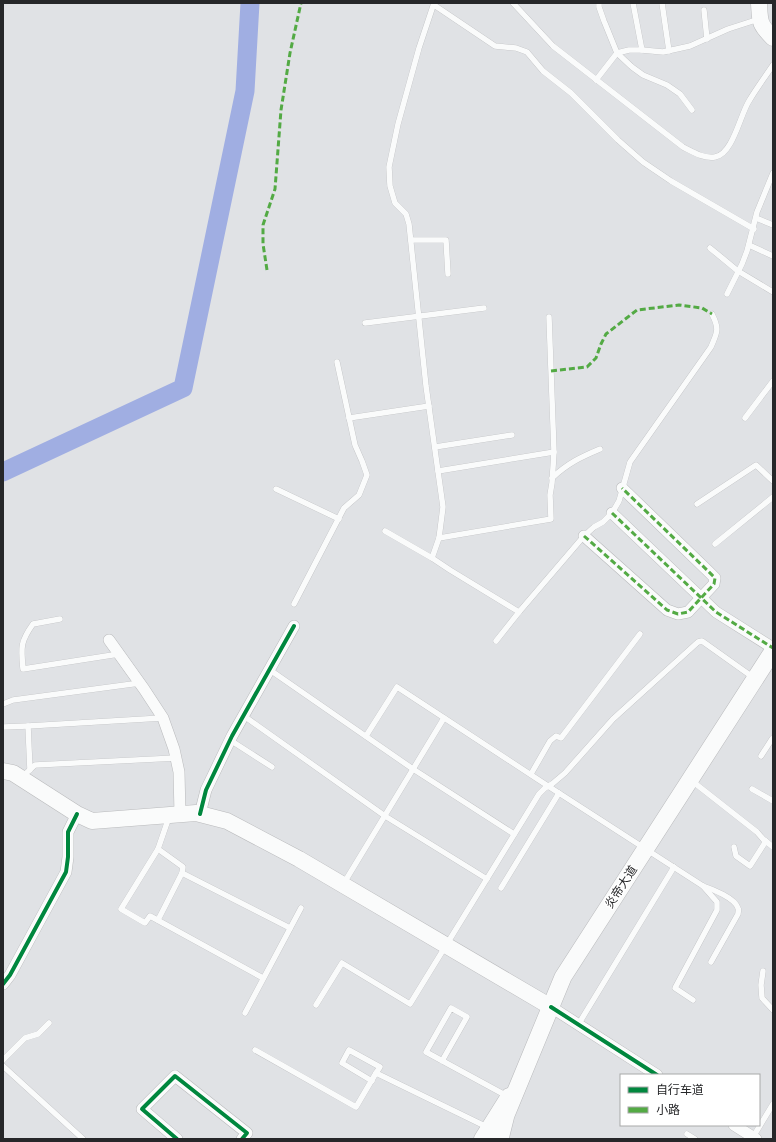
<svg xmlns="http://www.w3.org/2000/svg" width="776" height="1142" font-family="'Nunito Sans','Noto Sans SC',sans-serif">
	<rect width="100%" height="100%" fill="#e0e2e5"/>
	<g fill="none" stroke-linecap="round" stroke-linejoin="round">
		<path stroke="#a0aee2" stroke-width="19" d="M 3,472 L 183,388 L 245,91 L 250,3"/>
		<defs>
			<g id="lane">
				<path d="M 513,3 L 553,46 L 683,147 C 693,152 704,159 715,157 C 733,154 740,115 749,101 C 756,89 765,77 773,65"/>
				<path d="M 599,3 L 599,7 L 604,21 L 617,53 L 632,67 L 643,75 L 667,85 L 680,94 L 692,110"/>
				<path d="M 633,3 L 642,50"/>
				<path d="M 662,3 L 669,51"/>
				<path d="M 434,5 L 495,46 L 516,48 L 527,52 L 543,71 L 571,93 L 618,140 L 643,162 L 671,181 L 754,229"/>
				<path d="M 704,10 L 707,39"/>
				<path d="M 596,80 L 617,53 L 629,50 L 642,50 L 663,52 L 690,46 L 728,29 L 759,19"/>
				<path d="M 756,218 L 773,225"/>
				<path d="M 411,240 L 446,240 L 448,274"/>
				<path d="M 749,245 L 773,256"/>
				<path d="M 710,248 L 738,271 L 773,292"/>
				<path d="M 727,294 L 742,264 L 747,251 L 757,212 L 773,173"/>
				<path d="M 365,323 L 484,308"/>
				<path d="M 349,418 L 429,406"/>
				<path d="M 745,418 L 773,381"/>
				<path d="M 435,447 L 512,435"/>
				<path d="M 438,471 L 554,452"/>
				<path d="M 552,478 C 568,463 581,457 600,449"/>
				<path d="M 276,489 L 339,519"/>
				<path d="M 697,504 L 756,465 L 773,481"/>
				<path d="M 385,531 L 432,558 L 450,570 L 519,612"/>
				<path d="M 439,538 L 551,519 L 550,495 L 552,483 L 554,452 L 549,317"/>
				<path d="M 715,544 L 773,497"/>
				<path d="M 432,558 L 439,538 L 443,507 L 426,386 L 409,224 L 406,214 L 395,203 L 390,186 L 389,167 L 398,124 L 419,48 L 434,3"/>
				<path d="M 294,604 L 344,508 L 359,495 L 367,475 L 362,461 L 355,445 L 337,362"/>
				<path d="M 60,619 L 33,624 C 20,642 21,648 23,669 L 119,654"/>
				<path d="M 496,641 L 519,612 L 584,536 L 594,527 L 603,522 L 612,513 L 619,501 L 630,462 L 711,347 C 717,332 720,330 712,314"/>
				<path d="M 270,670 L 413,769 L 514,834"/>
				<path d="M 3,704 L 13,700 L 140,683"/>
				<path d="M 244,716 L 385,816 L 487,879"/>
				<path d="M 28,726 L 30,770"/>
				<path d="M 3,727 L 28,726 L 162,718"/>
				<path d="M 366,736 L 397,687 L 548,786 L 703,886 C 712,889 735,898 738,908 C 739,910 738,912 738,914 L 711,962"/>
				<path d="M 230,740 L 272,767"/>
				<path d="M 761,756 L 772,739 L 773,740"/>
				<path d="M 531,774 L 550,741 L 556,736 L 561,738 L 640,634"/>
				<path d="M 23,776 L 35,765 L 176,758"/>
				<path d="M 692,781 L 757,832 L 763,839 L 773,847"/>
				<path d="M 752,789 L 773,801"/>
				<path d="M 169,817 L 158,849 L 121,909 L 145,923 L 150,916 L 263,978"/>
				<path d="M 734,847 L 736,856 L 750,866 L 766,841"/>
				<path d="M 182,873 L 290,928"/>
				<path d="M 344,883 L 444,718"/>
				<path d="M 501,888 L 559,793"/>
				<path d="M 158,920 L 182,873 L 183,867 L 158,849"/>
				<path d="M 763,971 L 761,985 L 762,998 L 773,1010"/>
				<path d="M 693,1000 L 675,988 L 717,910 L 717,902 L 703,886"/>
				<path d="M 316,1005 L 342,963 L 410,1004 L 539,794 L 545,788 L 552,784 L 565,773 L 613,719 L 698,642 L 702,641 L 754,678"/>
				<path d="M 245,1013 L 301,908"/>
				<path d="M 578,1025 L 674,867"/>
				<path d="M 255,1050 L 356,1107 L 376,1073 L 487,1127"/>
				<path d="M 3,1060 L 25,1038 L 38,1034 L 49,1023"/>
				<path d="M 442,1061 L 467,1017 L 451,1008 L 426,1052 L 507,1096"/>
				<path d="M 3,1066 L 83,1139"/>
				<path d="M 372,1081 L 342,1063 L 349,1050 L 380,1067 L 376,1073"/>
				<path d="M 687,1134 L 695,1139"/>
				<path d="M 753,1137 L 773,1104"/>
			</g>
			<g id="street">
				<path d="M 612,513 L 716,612 L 773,648"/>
				<path d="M 584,536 L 667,610 L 678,614 L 688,612 L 714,584 L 715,578 L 708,571 L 622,488"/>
				<path d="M 109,640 L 144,689 L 163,718 L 174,749 L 179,772 L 180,814"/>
				<path d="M 200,814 L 206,790 L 232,736 L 294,626"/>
				<path d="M 3,984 L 10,975 L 66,872 L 68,857 L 68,832 L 77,814"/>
				<path d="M 551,1007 L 657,1075"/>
				<path d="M 734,1125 L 756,1139"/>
				<path d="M 177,1139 L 142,1109 L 175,1076 L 247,1133 L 242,1139"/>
			</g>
			<g id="secondary">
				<path d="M 759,3 C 760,22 759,24 773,38"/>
				<path d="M 3,771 L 13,773 L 77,814 L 92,821 L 196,813 L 227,821 L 299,859 L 551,1007"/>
				<path d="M 482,1139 L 509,1096"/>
			</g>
			<path id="primary" d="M 500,1139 L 506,1115 L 563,977 L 773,651"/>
		</defs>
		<use href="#lane" stroke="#b9babc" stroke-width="6"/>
		<use href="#street" stroke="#b9babc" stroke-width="12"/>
		<use href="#secondary" stroke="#b9babc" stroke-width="17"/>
		<use href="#primary" stroke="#b9babc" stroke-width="18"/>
		<use href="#lane" stroke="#fafbfb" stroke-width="5.5"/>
		<use href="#street" stroke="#fafbfb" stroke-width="11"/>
		<use href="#secondary" stroke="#fafbfb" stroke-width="16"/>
		<use href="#primary" stroke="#fafbfb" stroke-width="17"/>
		<g stroke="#53aa44" stroke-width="3" stroke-dasharray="6 3" stroke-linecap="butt">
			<path d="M 267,270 L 263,244 L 263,225 L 275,189 L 281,110 L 290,53 L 301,3"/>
			<path d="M 551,371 L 587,367 L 596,358 L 601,344 L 606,334 L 637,310 L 679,305 L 702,308 L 712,314"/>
			<path d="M 612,513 L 716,612 L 773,648"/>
			<path d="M 584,536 L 667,610 L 678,614 L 688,612 L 714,584 L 715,578 L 708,571 L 622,488"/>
		</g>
		<defs>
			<g id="cycleway">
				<path d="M 200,814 L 206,790 L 232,736 L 294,626"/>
				<path d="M 3,984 L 10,975 L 66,872 L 68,857 L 68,832 L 77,814"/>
				<path d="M 551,1007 L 657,1075"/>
				<path d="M 177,1139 L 142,1109 L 175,1076 L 247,1133 L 242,1139"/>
			</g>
		</defs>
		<use href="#cycleway" stroke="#fff" stroke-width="6"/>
		<use href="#cycleway" stroke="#00873e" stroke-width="4"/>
	</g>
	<g text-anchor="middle" stroke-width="3" stroke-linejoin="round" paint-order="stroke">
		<g font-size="12" fill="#262729" stroke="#fff">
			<text transform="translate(621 887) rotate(-57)" y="4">炎帝大道</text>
		</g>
	</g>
	<rect width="776" height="1142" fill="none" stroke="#262729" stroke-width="8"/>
	<rect x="620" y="1074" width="140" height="52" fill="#ffffff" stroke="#a8a9a9"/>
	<rect x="628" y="1087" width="20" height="6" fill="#00873e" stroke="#a8a9a9"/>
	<text x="656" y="1094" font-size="12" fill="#262729">自行车道</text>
	<rect x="628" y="1107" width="20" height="6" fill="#53aa44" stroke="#a8a9a9"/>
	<text x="656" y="1114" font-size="12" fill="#262729">小路</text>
</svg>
